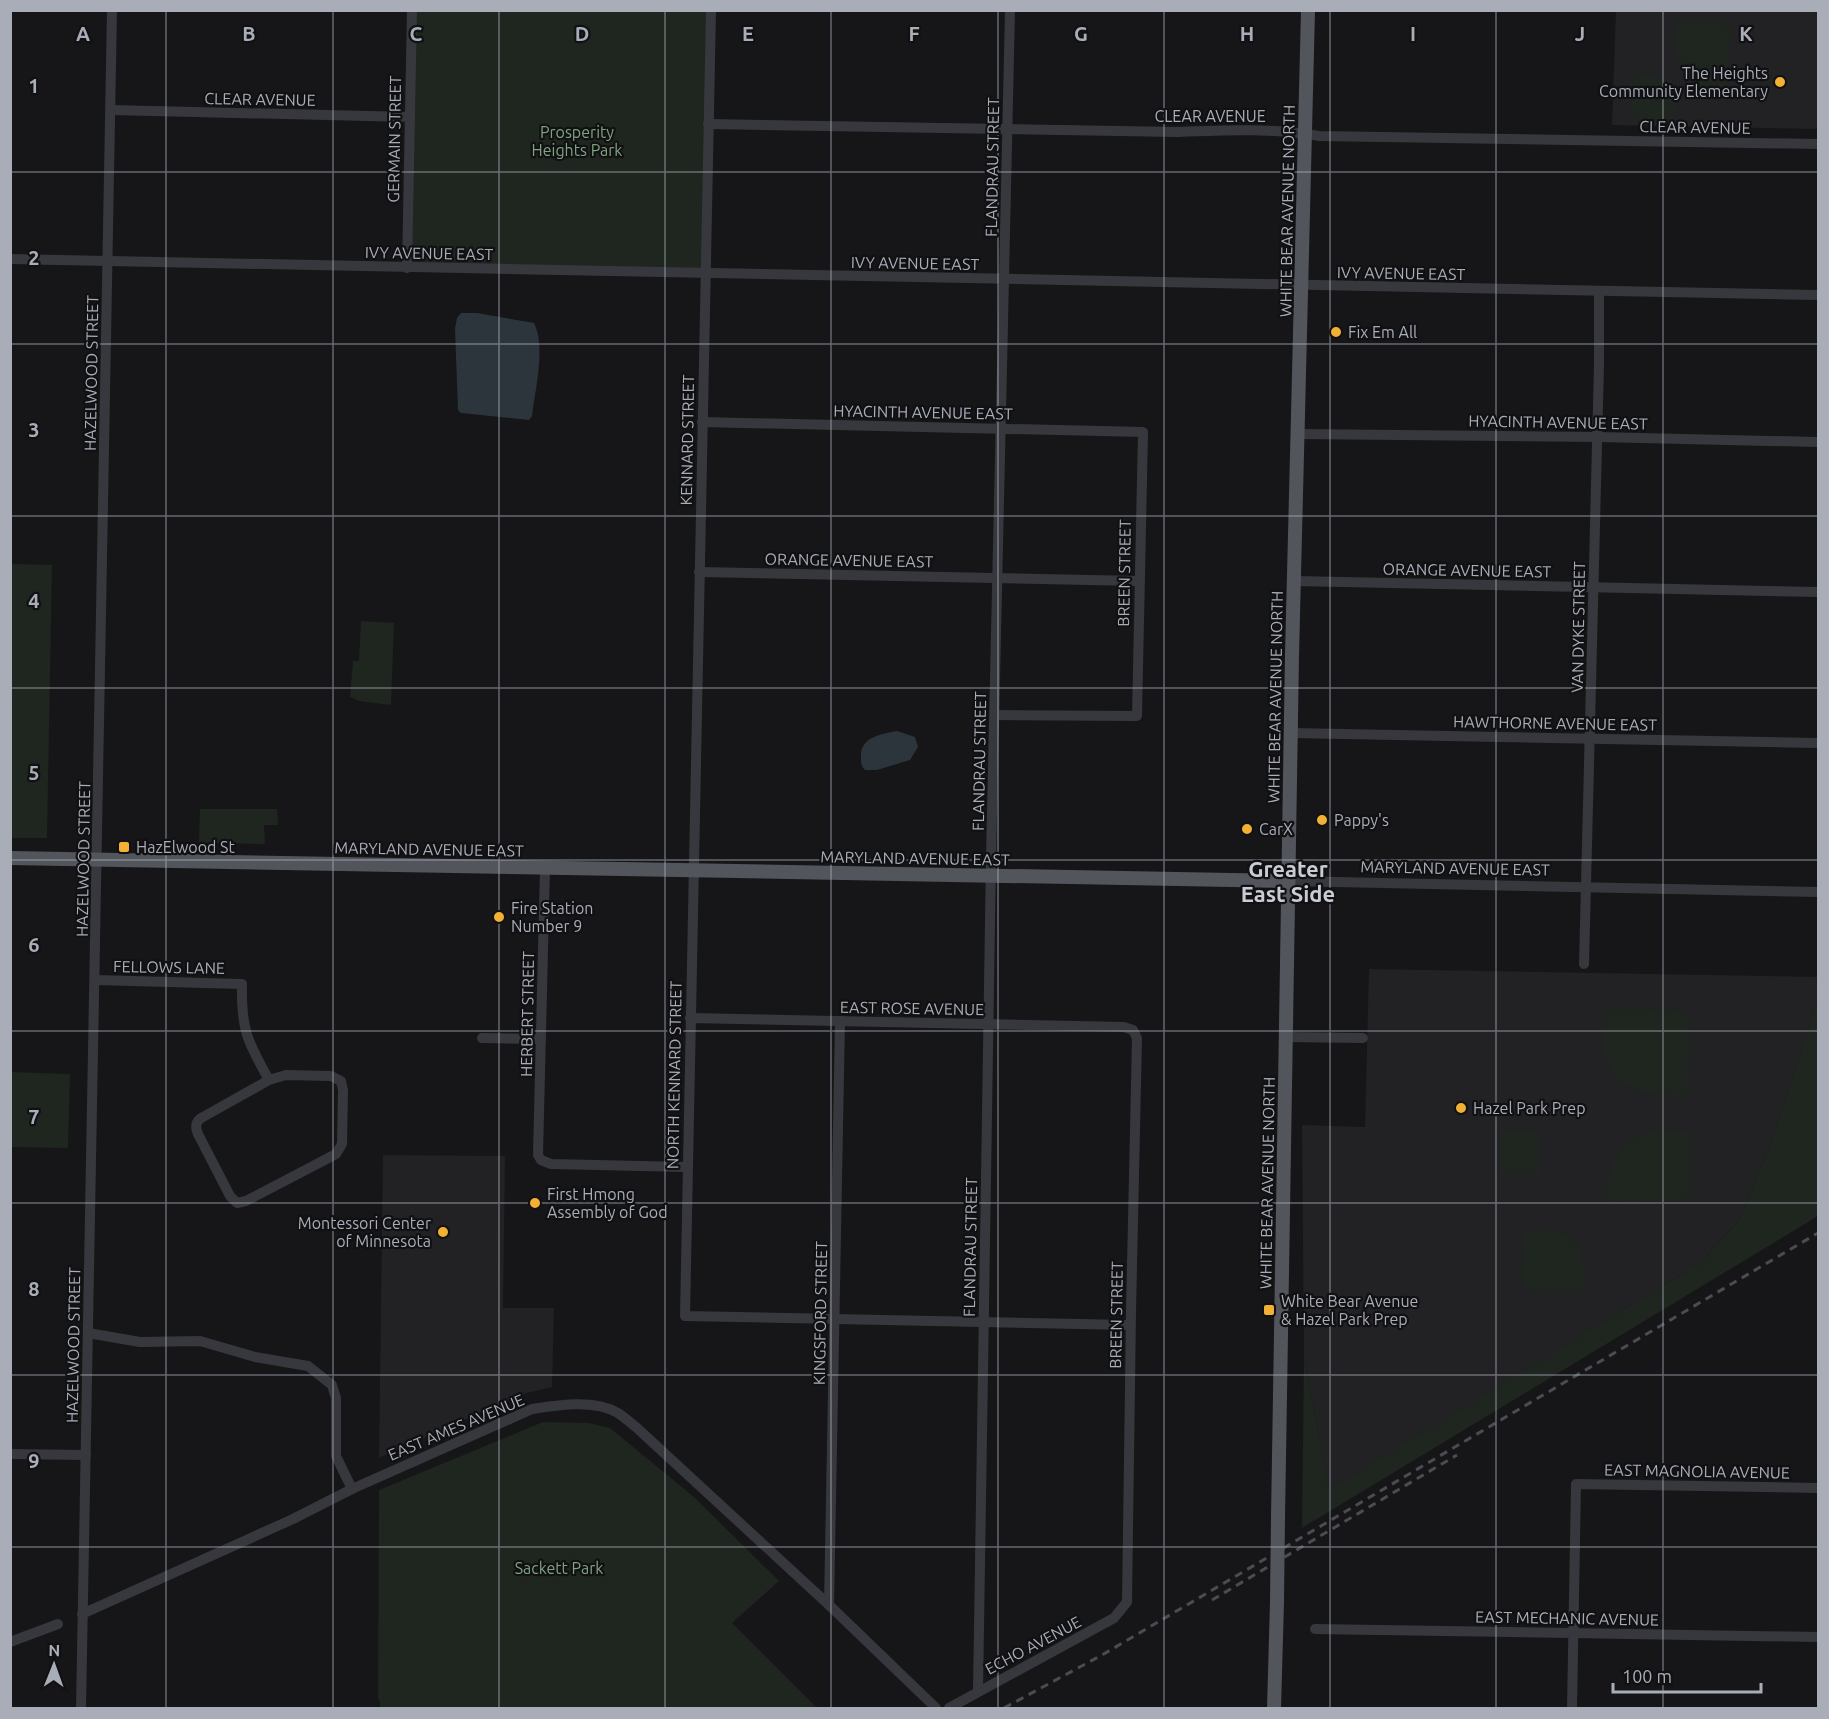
<svg xmlns="http://www.w3.org/2000/svg" width="1829" height="1719" font-family="Ubuntu,sans-serif">
	<rect width="100%" height="100%" fill="#161618"/>
	<g fill="#222225">
		<path d="M 1616,11 L 1818,11 L 1818,129 L 1612,125 Z"/>
		<path d="M 1369,969 L 1818,977 L 1818,999 L 1772,1139 L 1740,1219 L 1700,1263 L 1329,1491 L 1304,1358 L 1302,1125 L 1365,1127 Z"/>
		<path d="M 383,1155 L 505,1156 L 503,1308 L 554,1308 L 552,1387 L 526,1393 L 379,1458 Z"/>
	</g>
	<g fill="#1e261f">
		<path d="M 412,11 L 711,11 L 705,274 L 407,268 Z"/>
		<path d="M 1716,22 L 1730,28 L 1729,71 C 1712,70 1679,70 1674,48 C 1673,40 1675,30 1676,23 Z"/>
		<path d="M 1634,73 C 1650,74 1667,79 1673,95 C 1676,101 1674,112 1675,119 L 1636,119 L 1631,112 Z"/>
		<path d="M 1700,76 L 1724,77 L 1724,99 L 1700,97 L 1700,85 L 1698,84 Z"/>
		<path d="M 11,564 L 52,565 L 47,838 L 11,838 Z"/>
		<path d="M 361,621 L 394,623 L 391,705 L 359,701 L 350,697 L 353,661 L 359,661 Z"/>
		<path d="M 200,809 L 277,809 L 278,825 L 264,825 L 265,844 L 199,843 Z"/>
		<path d="M 1818,999 L 1818,1216 L 1302,1528 L 1304,1358 L 1329,1490 L 1700,1263 L 1740,1219 L 1772,1139 Z"/>
		<path d="M 1606,1009 L 1680,1010 L 1689,1017 L 1687,1096 L 1648,1094 L 1617,1081 L 1604,1052 Z"/>
		<path d="M 11,1072 L 70,1074 L 68,1148 L 11,1147 Z"/>
		<path d="M 1500,1130 L 1539,1131 L 1539,1174 L 1500,1174 Z"/>
		<path d="M 1653,1130 L 1689,1132 L 1689,1193 L 1683,1201 L 1605,1200 L 1611,1167 L 1625,1144 Z"/>
		<path d="M 1524,1230 C 1534,1231 1549,1228 1558,1232 C 1584,1241 1584,1265 1584,1288 L 1530,1291 L 1521,1282 Z"/>
		<path d="M 543,1422 L 589,1423 L 610,1428 L 694,1497 L 779,1581 L 732,1623 L 817,1708 L 380,1708 L 380,1702 L 378,1698 L 379,1490 Z"/>
	</g>
	<g fill="#2c353c">
		<path d="M 461,313 L 477,313 L 534,323 C 546,347 535,390 532,416 L 529,420 L 461,413 L 458,410 L 455,329 L 457,318 Z"/>
		<path d="M 897,731 L 915,737 L 918,747 L 910,760 L 877,770 L 865,770 C 861,766 861,763 861,757 C 860,737 881,734 897,731 Z"/>
	</g>
	<g fill="none" stroke-linecap="round" stroke-linejoin="round">
		<g stroke="#37383d" stroke-width="10">
			<path d="M 711,10 L 685,1316 L 1130,1325"/>
			<path d="M 111,110 L 410,117"/>
			<path d="M 708,124 L 1178,132 C 1225,130 1273,128 1319,136 L 1818,144"/>
			<path d="M 10,259 L 1818,295"/>
			<path d="M 407,268 L 412,10"/>
			<path d="M 702,422 L 1143,432 L 1137,716 L 995,715"/>
			<path d="M 1297,434 L 1598,437 L 1818,442"/>
			<path d="M 699,572 L 1139,581"/>
			<path d="M 1294,581 L 1818,592"/>
			<path d="M 1291,733 L 1818,743"/>
			<path d="M 545,868 L 538,1155 L 541,1160 L 551,1164 L 687,1167"/>
			<path d="M 1288,881 L 1818,892"/>
			<path d="M 1584,964 L 1599,365 L 1599,291"/>
			<path d="M 95,980 L 242,984 C 241,1029 247,1041 269,1080"/>
			<path d="M 690,1018 L 1124,1027 L 1133,1030 L 1137,1038 L 1131,1312 L 1127,1602 L 1114,1618 L 949,1708"/>
			<path d="M 1286,1037 L 1363,1038"/>
			<path d="M 482,1038 L 541,1039"/>
			<path d="M 286,1075 L 331,1076 L 341,1081 L 343,1090 L 342,1144 L 336,1154 L 246,1201 L 237,1203 L 230,1196 L 198,1134 C 195,1127 195,1121 203,1117 L 269,1080 Z"/>
			<path d="M 88,1333 L 140,1342 L 200,1341 L 255,1357 L 308,1366 L 332,1385 L 336,1398 L 336,1456 L 352,1489"/>
			<path d="M 10,1454 L 86,1455"/>
			<path d="M 829,1605 L 840,1021"/>
			<path d="M 82,1614 L 293,1519 L 352,1489 L 532,1409 C 558,1405 594,1399 618,1413 C 624,1417 631,1423 637,1428 L 829,1605 L 936,1708"/>
			<path d="M 1315,1629 L 1818,1637"/>
			<path d="M 10,1642 L 58,1624"/>
			<path d="M 978,1691 L 991,858 L 1010,10"/>
			<path d="M 81,1708 L 112,10"/>
			<path d="M 1572,1708 L 1576,1484 L 1818,1488"/>
		</g>
		<g stroke="#53555c" stroke-width="14">
			<path d="M 10,858 L 1288,881"/>
			<path d="M 1278,1518 L 1292,656 L 1308,10"/>
			<path d="M 1274,1708 L 1277,1602"/>
		</g>
		<g stroke="#4a4c52" stroke-width="3" stroke-dasharray="8 6" stroke-linecap="butt">
			<path d="M 1212,1600 L 1457,1455"/>
			<path d="M 1004,1708 L 1102,1655 L 1818,1233"/>
		</g>
		<path stroke="#53555c" stroke-width="14" d="M 1277,1602 L 1278,1518"/>
	</g>
	<path fill="none" stroke="#a8adb8" stroke-width="1.5" stroke-opacity="0.55" d="M 166,10 L 166,1708M 333,10 L 333,1708M 499,10 L 499,1708M 665,10 L 665,1708M 831,10 L 831,1708M 998,10 L 998,1708M 1164,10 L 1164,1708M 1330,10 L 1330,1708M 1496,10 L 1496,1708M 1663,10 L 1663,1708M 10,172 L 1818,172M 10,344 L 1818,344M 10,516 L 1818,516M 10,688 L 1818,688M 10,860 L 1818,860M 10,1031 L 1818,1031M 10,1203 L 1818,1203M 10,1375 L 1818,1375M 10,1547 L 1818,1547"/>
	<g fill="#f2b134" stroke="#111113" stroke-width="2">
		<circle cx="1780" cy="82" r="6"/>
		<circle cx="1336" cy="332" r="6"/>
		<circle cx="1322" cy="820" r="6"/>
		<circle cx="1247" cy="829" r="6"/>
		<rect x="118" y="841" width="12" height="12" rx="3"/>
		<circle cx="499" cy="917" r="6"/>
		<circle cx="1461" cy="1108" r="6"/>
		<circle cx="535" cy="1203" r="6"/>
		<circle cx="443" cy="1232" r="6"/>
		<rect x="1263" y="1304" width="12" height="12" rx="3"/>
	</g>
	<g text-anchor="middle" stroke-width="4.5" stroke-linejoin="round" paint-order="stroke">
		<g font-size="16" fill="#a8adb8" stroke="#111113" text-anchor="start">
			<text x="1768" y="79" text-anchor="end">The Heights<tspan x="1768" dy="18">Community Elementary</tspan></text>
			<text x="1348" y="338">Fix Em All</text>
			<text x="1334" y="826">Pappy's</text>
			<text x="1259" y="835">CarX</text>
			<text x="136" y="853">HazElwood St</text>
			<text x="511" y="914">Fire Station<tspan x="511" dy="18">Number 9</tspan></text>
			<text x="1473" y="1114">Hazel Park Prep</text>
			<text x="547" y="1200">First Hmong<tspan x="547" dy="18">Assembly of God</tspan></text>
			<text x="431" y="1229" text-anchor="end">Montessori Center<tspan x="431" dy="18">of Minnesota</tspan></text>
			<text x="1281" y="1307">White Bear Avenue<tspan x="1281" dy="18">&amp; Hazel Park Prep</tspan></text>
		</g>
		<g font-size="16" fill="#a8adb8" stroke="#111113">
			<text transform="translate(260 99) rotate(1)" y="6">CLEAR AVENUE</text>
			<text x="1210" y="122">CLEAR AVENUE</text>
			<text transform="translate(1695 127) rotate(1)" y="6">CLEAR AVENUE</text>
			<text transform="translate(394 139) rotate(-89)" y="6">GERMAIN STREET</text>
			<text transform="translate(992 167) rotate(-89)" y="6">FLANDRAU STREET</text>
			<text transform="translate(1287 211) rotate(-89)" y="6">WHITE BEAR AVENUE NORTH</text>
			<text transform="translate(429 253) rotate(1)" y="6">IVY AVENUE EAST</text>
			<text transform="translate(915 263) rotate(1)" y="6">IVY AVENUE EAST</text>
			<text transform="translate(1401 273) rotate(1)" y="6">IVY AVENUE EAST</text>
			<text transform="translate(91 373) rotate(-89)" y="6">HAZELWOOD STREET</text>
			<text transform="translate(923 412) rotate(1)" y="6">HYACINTH AVENUE EAST</text>
			<text transform="translate(1558 422) rotate(1)" y="6">HYACINTH AVENUE EAST</text>
			<text transform="translate(687 440) rotate(-89)" y="6">KENNARD STREET</text>
			<text transform="translate(849 560) rotate(1)" y="6">ORANGE AVENUE EAST</text>
			<text transform="translate(1467 570) rotate(1)" y="6">ORANGE AVENUE EAST</text>
			<text transform="translate(1124 573) rotate(-89)" y="6">BREEN STREET</text>
			<text transform="translate(1578 627) rotate(-89)" y="6">VAN DYKE STREET</text>
			<text transform="translate(1275 697) rotate(-89)" y="6">WHITE BEAR AVENUE NORTH</text>
			<text transform="translate(1555 723) rotate(1)" y="6">HAWTHORNE AVENUE EAST</text>
			<text transform="translate(979 761) rotate(-89)" y="6">FLANDRAU STREET</text>
			<text transform="translate(429 849) rotate(1)" y="6">MARYLAND AVENUE EAST</text>
			<text transform="translate(915 858) rotate(1)" y="6">MARYLAND AVENUE EAST</text>
			<text transform="translate(83 859) rotate(-89)" y="6">HAZELWOOD STREET</text>
			<text transform="translate(1455 868) rotate(1)" y="6">MARYLAND AVENUE EAST</text>
			<text transform="translate(169 967) rotate(1)" y="6">FELLOWS LANE</text>
			<text transform="translate(912 1008) rotate(1)" y="6">EAST ROSE AVENUE</text>
			<text transform="translate(527 1014) rotate(-89)" y="6">HERBERT STREET</text>
			<text transform="translate(674 1075) rotate(-89)" y="6">NORTH KENNARD STREET</text>
			<text transform="translate(1267 1183) rotate(-89)" y="6">WHITE BEAR AVENUE NORTH</text>
			<text transform="translate(970 1247) rotate(-89)" y="6">FLANDRAU STREET</text>
			<text transform="translate(820 1313) rotate(-89)" y="6">KINGSFORD STREET</text>
			<text transform="translate(1116 1315) rotate(-89)" y="6">BREEN STREET</text>
			<text transform="translate(73 1345) rotate(-89)" y="6">HAZELWOOD STREET</text>
			<text transform="translate(456 1427) rotate(-23)" y="6">EAST AMES AVENUE</text>
			<text transform="translate(1697 1471) rotate(1)" y="6">EAST MAGNOLIA AVENUE</text>
			<text transform="translate(1567 1618) rotate(1)" y="6">EAST MECHANIC AVENUE</text>
			<text transform="translate(1033 1645) rotate(-28)" y="6">ECHO AVENUE</text>
		</g>
		<g font-size="16" fill="#7fa381" stroke="#111113">
			<text x="577" y="138">Prosperity<tspan x="577" dy="18">Heights Park</tspan></text>
			<text x="559" y="1574">Sackett Park</text>
		</g>
		<g font-size="22" font-weight="bold" fill="#c9ccd4" stroke="#111113">
			<text x="1288" y="877">Greater<tspan x="1288" dy="25">East Side</tspan></text>
		</g>
	</g>
	<g font-size="20" text-anchor="middle" font-weight="bold" fill="#a8adb8" stroke="#111113" stroke-width="4.5" stroke-linejoin="round" paint-order="stroke">
		<text x="83" y="41">A</text>
		<text x="249" y="41">B</text>
		<text x="416" y="41">C</text>
		<text x="582" y="41">D</text>
		<text x="748" y="41">E</text>
		<text x="914" y="41">F</text>
		<text x="1081" y="41">G</text>
		<text x="1247" y="41">H</text>
		<text x="1413" y="41">I</text>
		<text x="1580" y="41">J</text>
		<text x="1746" y="41">K</text>
		<text x="34" y="93">1</text>
		<text x="34" y="265">2</text>
		<text x="34" y="437">3</text>
		<text x="34" y="608">4</text>
		<text x="34" y="780">5</text>
		<text x="34" y="952">6</text>
		<text x="34" y="1124">7</text>
		<text x="34" y="1296">8</text>
		<text x="34" y="1468">9</text>
	</g>
	<rect width="1829" height="1719" fill="none" stroke="#a8adb8" stroke-width="24"/>
	<g transform="translate(54 1665) rotate(1)" stroke="#111113" stroke-width="4.5" paint-order="stroke">
	<path d="M0-4.5L10 22L0 15L-10 22Z" fill="#a8adb8"/>
	<text y="-9" font-size="16" font-weight="bold" text-anchor="middle" fill="#a8adb8">N</text>
	</g>
	<path d="M1613 1683v9h148v-9" fill="none" stroke="#a8adb8" stroke-width="3"/>
	<text x="1622" y="1683" font-size="18" fill="#a8adb8" stroke="#111113" stroke-width="4.5" paint-order="stroke">100 m</text>
</svg>
